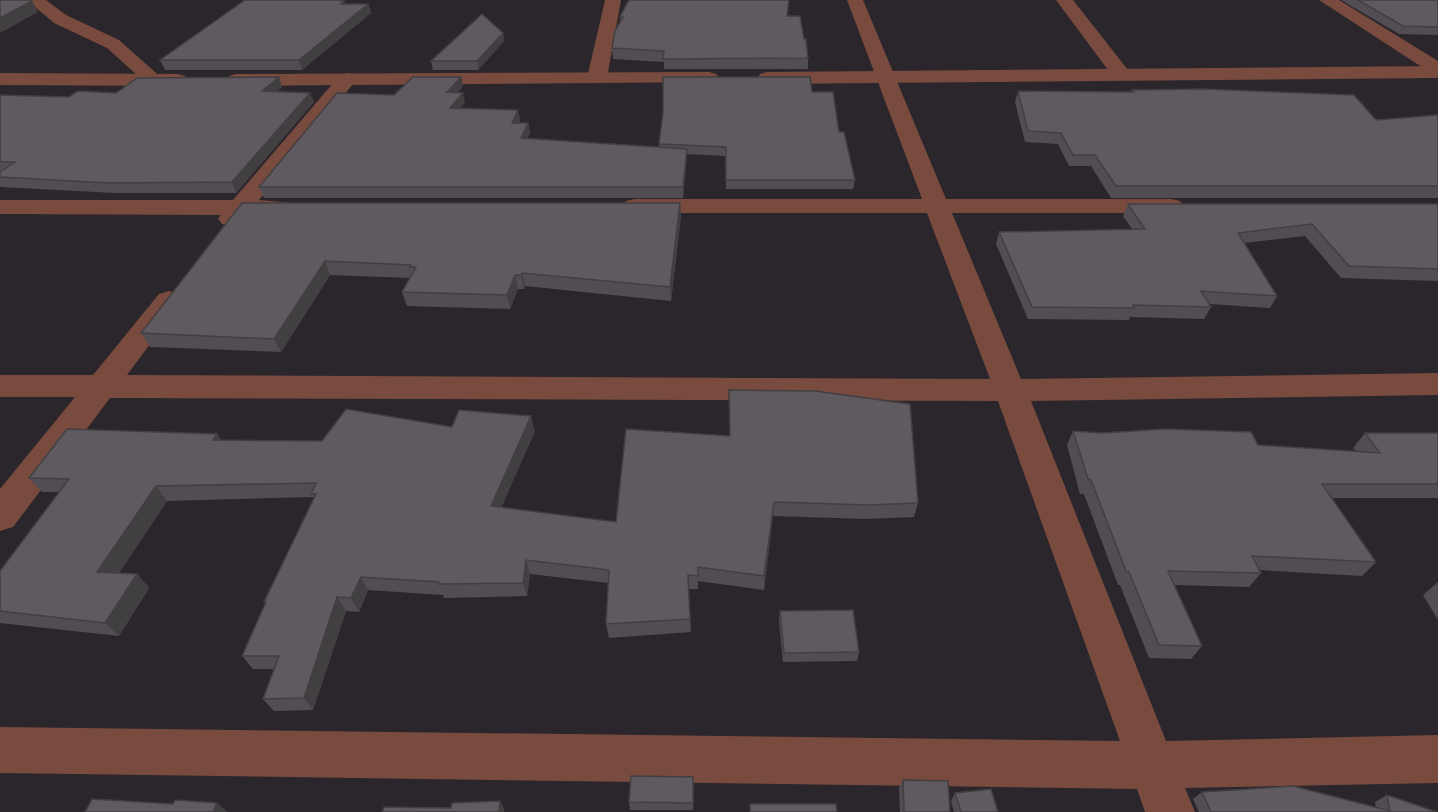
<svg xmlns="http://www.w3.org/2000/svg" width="1438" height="812" font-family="'Work Sans',sans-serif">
	<rect width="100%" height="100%" fill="#2b262b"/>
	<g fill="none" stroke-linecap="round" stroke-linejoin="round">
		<g fill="#784b3e" fill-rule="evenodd">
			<path d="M 27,0 L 46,0 L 66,15 L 119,40 L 164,80 L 161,84 L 147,84 L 107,48 L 54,23 Z"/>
			<path d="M 605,0 L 621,0 L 607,78 L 604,82 L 590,82 L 587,78 Z"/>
			<path d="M 847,0 L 863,0 L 946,199 L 1171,199 L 1180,201 L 1183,206 L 1180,211 L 1171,213 L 952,213 L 1021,379 L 1438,373 L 1438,395 L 1031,401 L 1166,741 L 1438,735 L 1438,783 L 1185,788 L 1195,812 L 1145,812 L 1137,789 L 0,773 L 0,727 L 1120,741 L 998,401 L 110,398 L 13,527 L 0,531 L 0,489 L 75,397 L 0,397 L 0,375 L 93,375 L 159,294 L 169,291 L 179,294 L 183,300 L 127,375 L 990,379 L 927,213 L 635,213 L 626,211 L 623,206 L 626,201 L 635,199 L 922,199 Z"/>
			<path d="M 1056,0 L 1073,0 L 1128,70 L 1131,74 L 1128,78 L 1114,78 Z"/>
			<path d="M 1319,0 L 1339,0 L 1438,61 L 1438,75 L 1431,73 Z"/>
			<path d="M 347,73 L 354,75 L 357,79 L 259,200 L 292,203 L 295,208 L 292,213 L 247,215 C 239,225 234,227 222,224 L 218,219 L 221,215 L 0,214 L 0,200 L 233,200 L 340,75 Z"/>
		</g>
		<g fill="#784b3e" fill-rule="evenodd">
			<path d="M 1438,66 L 1438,78 L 767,84 L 760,82 L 757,78 L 760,74 L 767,72 Z"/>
			<path d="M 709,72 L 716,74 L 719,78 L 716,82 L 236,86 L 229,84 L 226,80 L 229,76 L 236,74 Z"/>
			<path d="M 0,73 L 178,74 L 185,76 L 188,80 L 185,84 L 178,86 L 0,85 Z"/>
		</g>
	</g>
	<g fill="#524d52">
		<path d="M 1341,0 L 1438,0 L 1438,35 L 1399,34 Z"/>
		<path d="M 344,1 L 345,4 L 368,4 L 371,13 L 302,70 L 165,70 L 160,60 Z"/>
		<path d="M 788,16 L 804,39 L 808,58 L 808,69 L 664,69 L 664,62 L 613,59 L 612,48 L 620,22 L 620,17 Z"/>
		<path d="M 503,33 L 504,41 L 478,70 L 433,70 L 431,61 Z"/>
		<path d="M 279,77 L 282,87 L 276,92 L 314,102 L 236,193 L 115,193 L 1,187 L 0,186 L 0,95 L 69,97 Z"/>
		<path d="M 461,77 L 463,86 L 458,92 L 465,102 L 460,108 L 518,110 L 520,120 L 519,123 L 528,123 L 530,133 L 527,138 L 659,147 L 659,144 L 812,92 L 839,132 L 855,180 L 853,189 L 726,189 L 725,156 L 687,154 L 683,198 L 264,198 L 259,187 L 394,95 Z"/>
		<path d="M 1132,90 L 1376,120 L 1438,115 L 1438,198 L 1111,198 L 1091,166 L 1069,166 L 1058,144 L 1025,142 L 1015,102 L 1018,91 L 1131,92 Z"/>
		<path d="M 242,203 L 680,203 L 681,216 L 671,301 L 525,286 L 524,289 L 518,289 L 510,309 L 407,306 L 402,292 L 410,278 L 330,275 L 281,352 L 150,347 L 141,333 Z"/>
		<path d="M 1128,204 L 1438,204 L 1438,281 L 1341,278 L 1305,236 L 1244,243 L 1277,296 L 1270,308 L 1209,304 L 1211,307 L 1204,319 L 1130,317 L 1129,320 L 1028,319 L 996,244 L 999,232 L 1132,229 L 1123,216 Z"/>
		<path d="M 452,427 L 535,431 L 501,507 L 616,522 L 626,429 L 918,503 L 914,517 L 866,519 L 773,516 L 764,590 L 698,581 L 698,589 L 689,589 L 691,632 L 609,638 L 606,624 L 608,583 L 530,574 L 527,596 L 444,598 L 443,595 L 368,590 L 359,612 L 346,611 L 313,710 L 274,711 L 263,699 L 274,669 L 253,669 L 242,656 L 266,604 L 264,602 L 314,498 L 313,497 L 167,501 L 119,573 L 137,574 L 149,588 L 119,636 L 0,623 L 0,571 L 59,492 L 42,492 L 29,478 L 217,434 L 221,440 L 322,441 Z"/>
		<path d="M 1073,431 L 1258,445 L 1356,451 L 1353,448 L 1365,433 L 1438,433 L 1438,498 L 1332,498 L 1376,562 L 1362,576 L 1259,570 L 1261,573 L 1249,587 L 1174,585 L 1202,646 L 1191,659 L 1149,658 L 1120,585 L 1118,585 L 1084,494 L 1080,494 L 1067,445 Z"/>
		<path d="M 1438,582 L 1438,620 L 1423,595 Z"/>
		<path d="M 780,611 L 859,652 L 857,661 L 783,662 L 779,621 Z"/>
		<path d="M 903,780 L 950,812 L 900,812 L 899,788 Z"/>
		<path d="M 694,785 L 693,810 L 630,810 L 629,802 Z"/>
		<path d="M 1202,792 L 1376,807 L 1375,802 L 1387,795 L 1437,812 L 1199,812 L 1193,799 Z"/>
		<path d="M 955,793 L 998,812 L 954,812 L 951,801 Z"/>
	</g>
	<g fill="#423f42">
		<path d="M 32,1 L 38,12 L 0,33 L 0,18 Z"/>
		<path d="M 368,4 L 371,13 L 302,70 L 299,60 Z"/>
		<path d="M 503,33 L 504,41 L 478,70 L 477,61 Z"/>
		<path d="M 279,77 L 282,87 L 266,101 L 262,91 Z"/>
		<path d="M 461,77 L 463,86 L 450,101 L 447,92 Z"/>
		<path d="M 310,93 L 314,102 L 236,193 L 232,182 Z"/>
		<path d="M 463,93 L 465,102 L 453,118 L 450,108 Z"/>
		<path d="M 518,110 L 520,120 L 514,132 L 512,123 Z"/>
		<path d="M 528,123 L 530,133 L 523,148 L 521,138 Z"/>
		<path d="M 687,149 L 687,159 L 683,198 L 683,187 Z"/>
		<path d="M 680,203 L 681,216 L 671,301 L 670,287 Z"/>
		<path d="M 325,261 L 330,275 L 281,352 L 274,339 Z"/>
		<path d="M 522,273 L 525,286 L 524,289 L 521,275 Z"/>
		<path d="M 515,275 L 518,289 L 510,309 L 507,295 Z"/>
		<path d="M 531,416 L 535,431 L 496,520 L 491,506 Z"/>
		<path d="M 217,434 L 226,448 L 213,440 Z"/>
		<path d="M 156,486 L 167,501 L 110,586 L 97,572 Z"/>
		<path d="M 774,502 L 773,516 L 764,590 L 764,576 Z"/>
		<path d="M 526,560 L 530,574 L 527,596 L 523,583 Z"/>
		<path d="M 137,574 L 149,588 L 119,636 L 105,623 Z"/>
		<path d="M 361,577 L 368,590 L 359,612 L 351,598 Z"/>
		<path d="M 337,597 L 346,611 L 313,710 L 304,698 Z"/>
		<path d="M 500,801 L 504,808 L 504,812 L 499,812 Z"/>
		<path d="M 217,803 L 228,812 L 213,812 Z"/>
	</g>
	<g fill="#5f5a5f" stroke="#423f42" stroke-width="1.5">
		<path d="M 0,0 L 30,0 L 32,1 L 0,18 Z"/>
		<path d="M 245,0 L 336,0 L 344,1 L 341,4 L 368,4 L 299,60 L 160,60 Z"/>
		<path d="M 629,0 L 789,0 L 787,16 L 800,16 L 804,39 L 806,39 L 808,58 L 663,59 L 664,51 L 612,48 L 615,31 L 623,17 L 620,17 Z"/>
		<path d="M 1358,0 L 1438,0 L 1438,27 L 1403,26 Z"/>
		<path d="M 482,14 L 503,33 L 477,61 L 431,61 Z"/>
		<path d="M 279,77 L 262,91 L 310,93 L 232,182 L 108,183 L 0,177 L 0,172 L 15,162 L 0,162 L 0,95 L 69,97 L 78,91 L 116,93 L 137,78 Z"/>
		<path d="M 413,77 L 461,77 L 447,92 L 463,93 L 450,108 L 518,110 L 512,123 L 528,123 L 521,138 L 687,149 L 683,187 L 259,187 L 337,93 L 394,95 Z"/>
		<path d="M 663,77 L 810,77 L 812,92 L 833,92 L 839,132 L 844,132 L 855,180 L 726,180 L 726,147 L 659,144 L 663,113 Z"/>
		<path d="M 1203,89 L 1354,95 L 1376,120 L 1438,115 L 1438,186 L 1116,186 L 1095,155 L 1073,155 L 1061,133 L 1028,131 L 1018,91 L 1134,92 L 1132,90 Z"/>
		<path d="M 242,203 L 680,203 L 670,287 L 522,273 L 521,275 L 515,275 L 507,295 L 402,292 L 416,267 L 410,267 L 411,265 L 325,261 L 274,339 L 141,333 Z"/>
		<path d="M 1128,204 L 1438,204 L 1438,269 L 1349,266 L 1312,224 L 1238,233 L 1277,296 L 1201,291 L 1211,307 L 1133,305 L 1134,308 L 1032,307 L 999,232 L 1145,229 Z"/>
		<path d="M 729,390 L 815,391 L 910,404 L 918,503 L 869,505 L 774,502 L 764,576 L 698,567 L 698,576 L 688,575 L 690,619 L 606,624 L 609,570 L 526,560 L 523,583 L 438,584 L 439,582 L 361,577 L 351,598 L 337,597 L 304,698 L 263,699 L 279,656 L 242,656 L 266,602 L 264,602 L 316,494 L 311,494 L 316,483 L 156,486 L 97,572 L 137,574 L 105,623 L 0,611 L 0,571 L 69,479 L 29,478 L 67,429 L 217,434 L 213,440 L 322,441 L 346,409 L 452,427 L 459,410 L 531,416 L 491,506 L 616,522 L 626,429 L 730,436 Z"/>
		<path d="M 1166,429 L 1251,432 L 1258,445 L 1380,453 L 1365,433 L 1438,433 L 1438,484 L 1322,484 L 1376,562 L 1252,556 L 1261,573 L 1168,571 L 1202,646 L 1159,645 L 1129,572 L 1126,571 L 1091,480 L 1088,479 L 1073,431 L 1101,433 Z"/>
		<path d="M 853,610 L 859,652 L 784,653 L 780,611 Z"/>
		<path d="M 631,776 L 693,777 L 693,803 L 629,802 Z"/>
		<path d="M 903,780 L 948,781 L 950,812 L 904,812 Z"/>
		<path d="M 1293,786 L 1390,811 L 1387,795 L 1437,812 L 1211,812 L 1202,792 Z"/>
		<path d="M 991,789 L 998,812 L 961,812 L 955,793 Z"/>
		<path d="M 92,799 L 173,804 L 175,800 L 217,803 L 213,812 L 85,812 Z"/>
		<path d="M 500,801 L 499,812 L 382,812 L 384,807 L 451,808 L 452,803 Z"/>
		<path d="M 750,804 L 836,804 L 837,812 L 750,812 Z"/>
	</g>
</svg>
